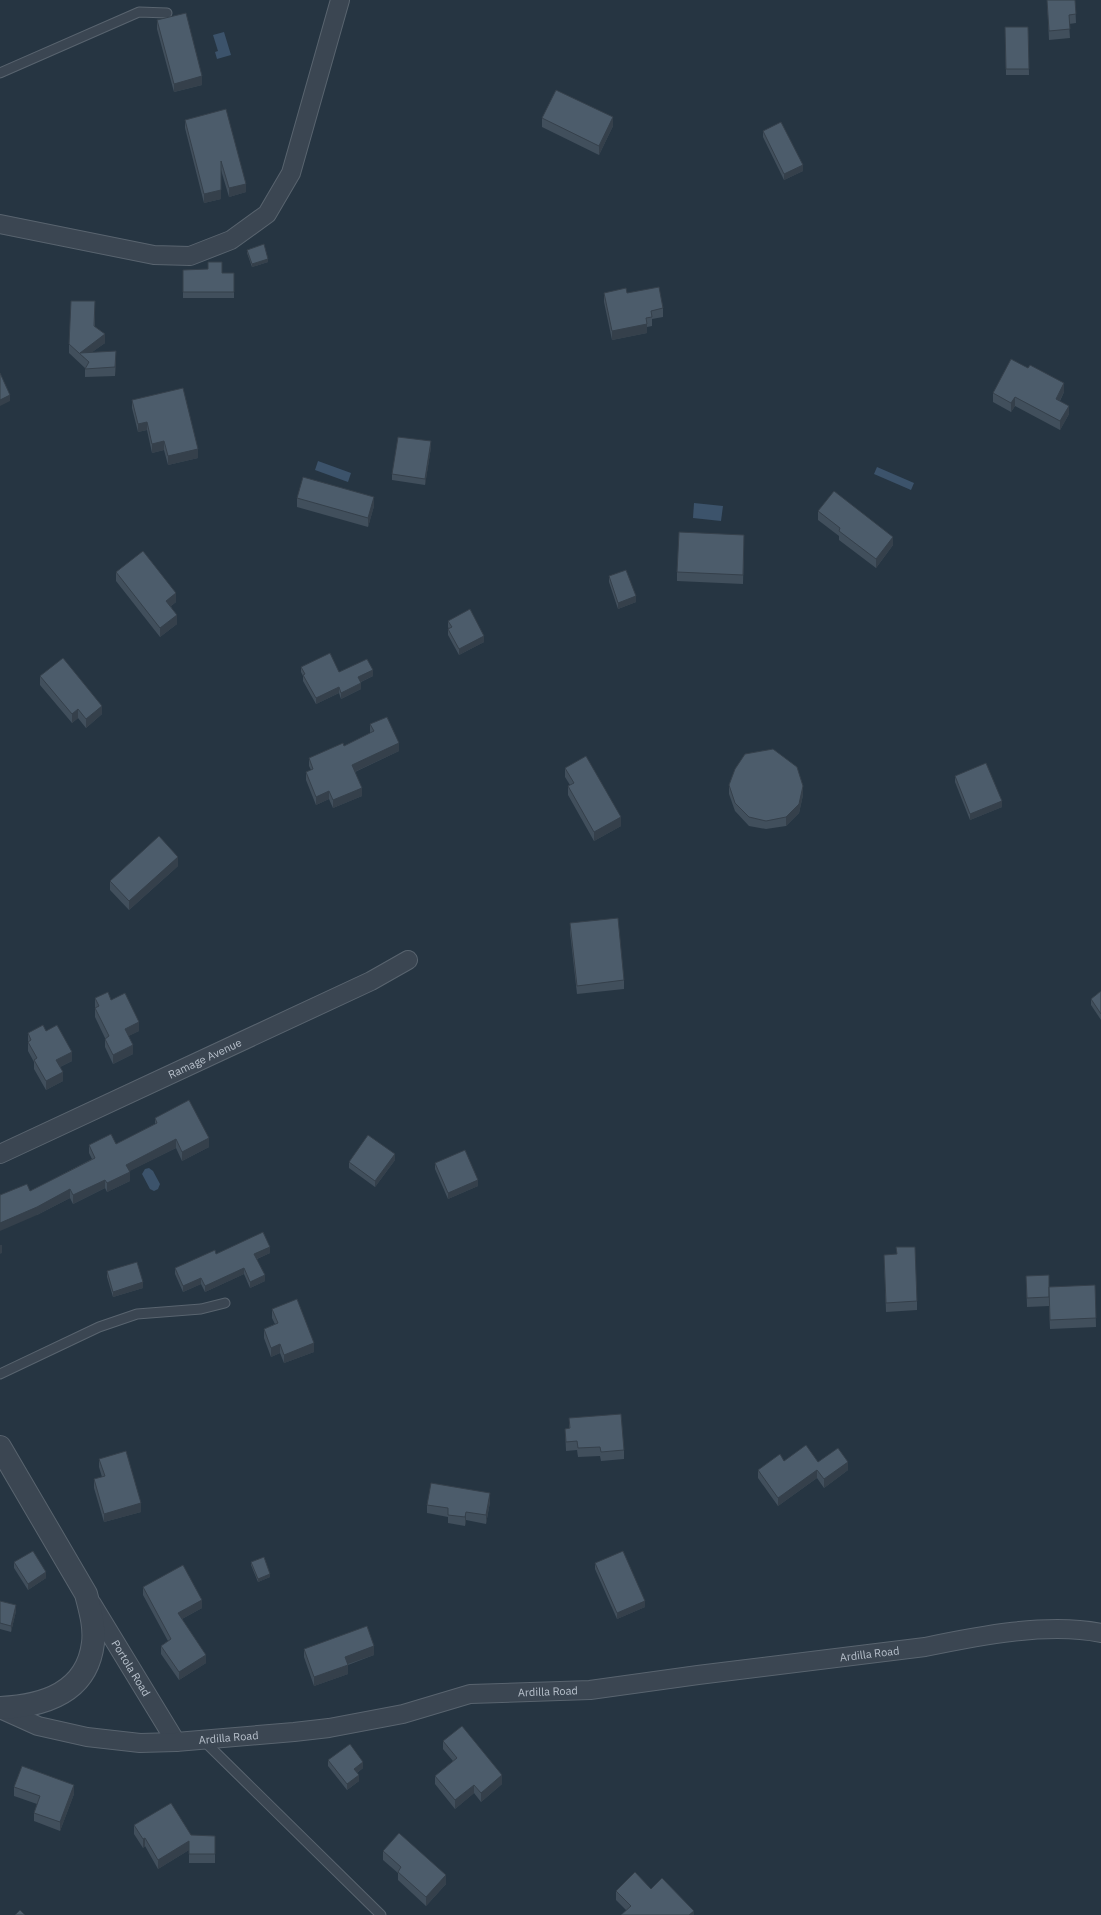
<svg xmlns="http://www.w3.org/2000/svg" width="1101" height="1915" font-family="'IBM Plex Sans',sans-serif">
	<rect width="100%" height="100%" fill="#263542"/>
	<g fill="#3c536b">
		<path d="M 224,32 L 231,55 L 217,59 L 215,52 L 218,51 L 213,35 Z"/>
		<path d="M 318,461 L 351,473 L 348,482 L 315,470 Z"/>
		<path d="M 877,467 L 914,483 L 911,490 L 874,474 Z"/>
		<path d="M 694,503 L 723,506 L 721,521 L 693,518 Z"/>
		<path d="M 149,1168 L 153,1171 L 160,1184 L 158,1189 L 154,1191 L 150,1189 L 142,1174 L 145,1169 Z"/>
	</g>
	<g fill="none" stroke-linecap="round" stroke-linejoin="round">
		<defs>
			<g id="service">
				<path d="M 0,73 L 139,12 L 167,13"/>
				<path d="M 0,1374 L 99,1327 L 137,1314 L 201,1309 L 225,1303"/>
				<path d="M 203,1740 L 381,1915"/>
			</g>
			<g id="minor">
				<path d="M 0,224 L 154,255 L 190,256 L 231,240 L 267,214 L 291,173 L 340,0"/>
				<path id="s1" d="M 0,1154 L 371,981 L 408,960"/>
				<path id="s2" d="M 92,1604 L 176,1742"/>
				<path id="s3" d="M 0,1709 L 38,1726 L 87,1737 L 140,1743 L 176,1742 L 294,1732 L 329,1728 L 403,1714 L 470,1694 L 590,1690 L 698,1675 L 925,1647 C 978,1636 1048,1622 1101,1633"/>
			</g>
			<path id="tertiary" d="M 0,1447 L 86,1594 C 90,1610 95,1626 93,1643 C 87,1693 43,1706 0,1708"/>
		</defs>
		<use href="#service" stroke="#59646f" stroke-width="11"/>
		<use href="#minor" stroke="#59646f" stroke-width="20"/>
		<use href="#tertiary" stroke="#59646f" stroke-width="24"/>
		<use href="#service" stroke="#3b4652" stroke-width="9"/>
		<use href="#minor" stroke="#3b4652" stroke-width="18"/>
		<use href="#tertiary" stroke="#3b4652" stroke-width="22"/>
	</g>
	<g fill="#414f5c">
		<path d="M 1047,0 L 1075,0 L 1076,23 L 1069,24 L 1070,38 L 1049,40 Z"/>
		<path d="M 157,20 L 202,85 L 174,92 L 157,29 Z"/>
		<path d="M 1005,27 L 1028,27 L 1029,75 L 1006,75 Z"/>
		<path d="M 542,118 L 613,126 L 599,155 L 542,127 Z"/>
		<path d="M 185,120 L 246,192 L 229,197 L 221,170 L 221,199 L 204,203 L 185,128 Z"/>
		<path d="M 763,131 L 803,171 L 784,180 L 763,137 Z"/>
		<path d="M 247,250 L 268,262 L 252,267 L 247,253 Z"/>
		<path d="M 183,270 L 222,273 L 234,273 L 234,298 L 183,298 Z"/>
		<path d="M 604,293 L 627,293 L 663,308 L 663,317 L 652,319 L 652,326 L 647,327 L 647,333 L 612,340 L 604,302 Z"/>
		<path d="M 95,310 L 95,327 L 105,343 L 92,352 L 116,360 L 115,376 L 85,377 L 85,368 L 69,353 L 69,344 Z"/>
		<path d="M 1064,392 L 1060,401 L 1069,414 L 1060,430 L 1015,406 L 1011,412 L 993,402 L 993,393 Z"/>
		<path d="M 132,400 L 198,458 L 168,465 L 164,450 L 152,453 L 147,430 L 138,432 L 132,408 Z"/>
		<path d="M 431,447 L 425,485 L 392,480 L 392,474 Z"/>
		<path d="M 297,498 L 374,506 L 368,527 L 297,507 Z"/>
		<path d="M 818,511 L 893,545 L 876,568 L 839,540 L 839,536 L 818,520 Z"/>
		<path d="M 744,543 L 743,584 L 677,581 L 677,572 Z"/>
		<path d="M 116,572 L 176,602 L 171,606 L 177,624 L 160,637 L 116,581 Z"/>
		<path d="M 609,576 L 636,602 L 618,609 L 609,582 Z"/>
		<path d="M 448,621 L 484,642 L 459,655 L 448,635 L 448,629 L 449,629 L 448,627 Z"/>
		<path d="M 301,667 L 339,672 L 373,676 L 361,682 L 361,689 L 341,699 L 339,693 L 316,704 L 303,681 L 303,676 L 301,672 Z"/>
		<path d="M 40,676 L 102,714 L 86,728 L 78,718 L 72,723 L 40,685 Z"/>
		<path d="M 370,724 L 399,751 L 355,772 L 362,796 L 333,808 L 329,799 L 316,805 L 306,780 L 306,772 L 311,770 L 309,766 L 309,758 L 344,746 L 370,733 Z"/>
		<path d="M 565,768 L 621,826 L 594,841 L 568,795 L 568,786 L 570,785 L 565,777 Z"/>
		<path d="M 955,776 L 1002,807 L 970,820 L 955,782 Z"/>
		<path d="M 729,785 L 803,795 L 799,813 L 786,826 L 766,829 L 749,826 L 735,811 L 729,794 Z"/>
		<path d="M 178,866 L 129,910 L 110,890 L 110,881 Z"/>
		<path d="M 570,923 L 624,980 L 624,989 L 577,994 L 570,932 Z"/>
		<path d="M 1101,991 L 1101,1020 L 1091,1005 L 1091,999 Z"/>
		<path d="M 95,998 L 111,1000 L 139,1031 L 128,1036 L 133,1054 L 113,1064 L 105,1047 L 105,1038 L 95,1017 Z"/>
		<path d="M 46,1031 L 72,1061 L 60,1067 L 63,1081 L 46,1090 L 34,1069 L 34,1062 L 28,1051 L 28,1033 Z"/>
		<path d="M 155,1118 L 209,1147 L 182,1161 L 176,1148 L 129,1171 L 130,1181 L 107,1192 L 105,1188 L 73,1204 L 70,1198 L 37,1215 L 30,1191 L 92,1159 L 89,1153 L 89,1145 L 116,1144 L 155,1124 Z"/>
		<path d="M 395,1160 L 375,1187 L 349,1168 L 349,1162 Z"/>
		<path d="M 435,1163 L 478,1186 L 448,1199 L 435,1169 Z"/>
		<path d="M 270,1253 L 257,1259 L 265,1281 L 250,1288 L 244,1274 L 205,1292 L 201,1284 L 183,1292 L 175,1274 L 175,1268 L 216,1254 Z"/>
		<path d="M 884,1255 L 917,1301 L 917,1310 L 886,1312 Z"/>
		<path d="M 107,1271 L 143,1288 L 113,1297 L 107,1277 Z"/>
		<path d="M 1026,1276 L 1049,1290 L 1095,1285 L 1096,1327 L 1050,1329 L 1049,1306 L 1027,1307 Z"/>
		<path d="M 272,1309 L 314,1352 L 284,1363 L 280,1353 L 271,1357 L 264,1338 L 264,1329 L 275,1324 L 272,1318 Z"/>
		<path d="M 569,1418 L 624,1450 L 624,1459 L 601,1461 L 600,1456 L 578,1457 L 577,1450 L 566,1451 L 565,1429 L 569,1429 Z"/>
		<path d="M 99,1459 L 141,1512 L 104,1522 L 94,1488 L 94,1479 L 102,1477 L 99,1467 Z"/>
		<path d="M 784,1461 L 818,1462 L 848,1470 L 824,1488 L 817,1478 L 778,1506 L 758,1478 L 758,1470 Z"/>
		<path d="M 490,1502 L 486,1524 L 466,1520 L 465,1526 L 448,1523 L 448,1517 L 427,1513 L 427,1505 Z"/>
		<path d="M 14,1562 L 46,1578 L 28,1590 L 14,1568 Z"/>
		<path d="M 251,1562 L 270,1577 L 258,1582 L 251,1565 Z"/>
		<path d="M 595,1563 L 645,1607 L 617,1619 L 595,1569 Z"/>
		<path d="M 143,1587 L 202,1608 L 182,1619 L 206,1663 L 179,1680 L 161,1654 L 161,1646 L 168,1641 L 143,1595 Z"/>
		<path d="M 0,1601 L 16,1611 L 11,1632 L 0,1629 Z"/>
		<path d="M 304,1649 L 374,1655 L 348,1665 L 348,1674 L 314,1686 L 304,1657 Z"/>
		<path d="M 443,1741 L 502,1784 L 481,1802 L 474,1793 L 455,1809 L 435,1784 L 435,1776 L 453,1761 L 443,1749 Z"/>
		<path d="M 328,1760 L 363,1768 L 357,1773 L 359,1781 L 347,1790 L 328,1766 Z"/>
		<path d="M 14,1787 L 74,1794 L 60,1831 L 34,1821 L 34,1813 L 37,1804 L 14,1796 Z"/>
		<path d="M 134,1825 L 191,1835 L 215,1836 L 215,1863 L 189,1863 L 189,1850 L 158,1869 L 145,1846 L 143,1848 L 134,1834 Z"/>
		<path d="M 383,1851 L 446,1884 L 426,1906 L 398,1880 L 398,1873 L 383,1860 Z"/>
		<path d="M 651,1889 L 694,1915 L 626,1910 L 616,1900 L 616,1891 Z"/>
	</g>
	<g fill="#35404b">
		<path d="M 202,76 L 202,85 L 174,92 L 174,84 Z"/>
		<path d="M 613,117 L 613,126 L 599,155 L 599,146 Z"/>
		<path d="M 803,165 L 803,171 L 784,180 L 784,174 Z"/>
		<path d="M 246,184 L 246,192 L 229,197 L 229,188 Z"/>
		<path d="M 221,190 L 221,199 L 204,203 L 204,194 Z"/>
		<path d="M 268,259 L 268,262 L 252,267 L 252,264 Z"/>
		<path d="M 647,324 L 647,333 L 612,340 L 612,331 Z"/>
		<path d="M 105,334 L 105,343 L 84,358 L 80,353 Z"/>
		<path d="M 116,351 L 116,360 L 115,376 L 115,367 Z"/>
		<path d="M 1064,383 L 1064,392 L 1056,408 L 1056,399 Z"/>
		<path d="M 10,395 L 10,401 L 0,406 L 0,400 Z"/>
		<path d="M 1015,397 L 1015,406 L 1011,412 L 1011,403 Z"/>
		<path d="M 1069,406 L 1069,414 L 1060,430 L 1060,421 Z"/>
		<path d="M 147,422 L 147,430 L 138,432 L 138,424 Z"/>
		<path d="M 164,441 L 164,450 L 152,453 L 152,444 Z"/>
		<path d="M 431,441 L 431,447 L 425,485 L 425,479 Z"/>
		<path d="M 198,449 L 198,458 L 168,465 L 168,456 Z"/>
		<path d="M 374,497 L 374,506 L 368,527 L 368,518 Z"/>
		<path d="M 893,537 L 893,545 L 876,568 L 876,559 Z"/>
		<path d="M 176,593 L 176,602 L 166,610 L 166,601 Z"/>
		<path d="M 636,596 L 636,602 L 618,609 L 618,603 Z"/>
		<path d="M 177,615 L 177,624 L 160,637 L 160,628 Z"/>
		<path d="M 484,636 L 484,642 L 459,655 L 459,649 Z"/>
		<path d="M 373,670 L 373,676 L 358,683 L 358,677 Z"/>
		<path d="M 361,683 L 361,689 L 341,699 L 341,693 Z"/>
		<path d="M 339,687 L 339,693 L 316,704 L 316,698 Z"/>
		<path d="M 102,706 L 102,714 L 86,728 L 86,719 Z"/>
		<path d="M 78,709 L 78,718 L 72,723 L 72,714 Z"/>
		<path d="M 399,743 L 399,751 L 352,773 L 352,765 Z"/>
		<path d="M 803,786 L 803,795 L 799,813 L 786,826 L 786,817 Z"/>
		<path d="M 362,788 L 362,796 L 333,808 L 333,800 Z"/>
		<path d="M 329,791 L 329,799 L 316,805 L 316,797 Z"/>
		<path d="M 1002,801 L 1002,807 L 970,820 L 970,814 Z"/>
		<path d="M 621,817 L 621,826 L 594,841 L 594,832 Z"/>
		<path d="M 178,857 L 178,866 L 129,910 L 129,901 Z"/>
		<path d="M 139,1022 L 139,1031 L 125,1038 L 125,1029 Z"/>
		<path d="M 133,1045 L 133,1054 L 113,1064 L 113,1055 Z"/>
		<path d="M 72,1052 L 72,1061 L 56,1069 L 56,1060 Z"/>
		<path d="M 63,1072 L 63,1081 L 46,1090 L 46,1081 Z"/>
		<path d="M 209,1138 L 209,1147 L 182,1161 L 182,1152 Z"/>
		<path d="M 176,1139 L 176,1148 L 126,1173 L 126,1165 Z"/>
		<path d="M 395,1154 L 395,1160 L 375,1187 L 375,1181 Z"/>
		<path d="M 130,1172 L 130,1181 L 107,1192 L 107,1183 Z"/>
		<path d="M 105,1180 L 105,1188 L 73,1204 L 73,1195 Z"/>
		<path d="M 478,1180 L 478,1186 L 448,1199 L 448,1193 Z"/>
		<path d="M 70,1189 L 70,1198 L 37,1215 L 0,1231 L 0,1223 Z"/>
		<path d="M 0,1245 L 2,1245 L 2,1253 L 0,1254 Z"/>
		<path d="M 270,1247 L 270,1253 L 254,1260 L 254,1254 Z"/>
		<path d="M 244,1268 L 244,1274 L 205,1292 L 205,1286 Z"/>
		<path d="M 265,1275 L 265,1281 L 250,1288 L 250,1282 Z"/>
		<path d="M 201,1278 L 201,1284 L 183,1292 L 183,1286 Z"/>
		<path d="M 143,1282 L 143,1288 L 113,1297 L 113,1292 Z"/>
		<path d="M 314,1343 L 314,1352 L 284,1363 L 284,1355 Z"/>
		<path d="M 280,1344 L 280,1353 L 271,1357 L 271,1348 Z"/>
		<path d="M 848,1462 L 848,1470 L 824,1488 L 824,1479 Z"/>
		<path d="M 817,1470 L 817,1478 L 778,1506 L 778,1498 Z"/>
		<path d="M 490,1493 L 490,1502 L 486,1524 L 486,1515 Z"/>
		<path d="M 141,1503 L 141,1512 L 104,1522 L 104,1514 Z"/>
		<path d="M 466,1512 L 466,1520 L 465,1526 L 465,1517 Z"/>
		<path d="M 46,1572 L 46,1578 L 28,1590 L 28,1584 Z"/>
		<path d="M 270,1574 L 270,1577 L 258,1582 L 258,1579 Z"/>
		<path d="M 202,1600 L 202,1608 L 178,1621 L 178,1613 Z"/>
		<path d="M 645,1601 L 645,1607 L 617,1619 L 617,1613 Z"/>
		<path d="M 16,1605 L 16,1611 L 11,1632 L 11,1626 Z"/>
		<path d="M 374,1646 L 374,1655 L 345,1665 L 345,1657 Z"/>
		<path d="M 206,1655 L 206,1663 L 179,1680 L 179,1672 Z"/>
		<path d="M 348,1665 L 348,1674 L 314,1686 L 314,1677 Z"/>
		<path d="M 363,1762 L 363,1768 L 354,1775 L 354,1769 Z"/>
		<path d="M 359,1775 L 359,1781 L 347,1790 L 347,1784 Z"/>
		<path d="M 502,1775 L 502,1784 L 481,1802 L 481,1793 Z"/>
		<path d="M 74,1785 L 74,1794 L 60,1831 L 60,1822 Z"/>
		<path d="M 474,1785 L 474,1793 L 455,1809 L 455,1800 Z"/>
		<path d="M 145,1838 L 145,1846 L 143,1848 L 143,1839 Z"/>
		<path d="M 189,1841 L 189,1850 L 158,1869 L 158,1860 Z"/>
		<path d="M 446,1875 L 446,1884 L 426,1906 L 426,1897 Z"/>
		<path d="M 694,1911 L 694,1915 L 689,1915 Z"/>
	</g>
	<g fill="#4c5c6b" stroke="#35404b">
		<path d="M 1047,0 L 1075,0 L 1076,14 L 1069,15 L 1070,29 L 1049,31 Z"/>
		<path d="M 186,13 L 202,76 L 174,84 L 157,20 Z"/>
		<path d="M 1005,27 L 1028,27 L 1029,69 L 1006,69 Z"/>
		<path d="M 556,90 L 613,117 L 599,146 L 542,118 Z"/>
		<path d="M 226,109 L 246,184 L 229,188 L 221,161 L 221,190 L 204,194 L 185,120 Z"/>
		<path d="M 781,122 L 803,165 L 784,174 L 763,131 Z"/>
		<path d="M 264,244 L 268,259 L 252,264 L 247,250 Z"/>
		<path d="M 208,262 L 222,262 L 222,273 L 234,273 L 234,292 L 183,292 L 183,270 L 208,269 Z"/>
		<path d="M 659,287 L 663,308 L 651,311 L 652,317 L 646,318 L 647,324 L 612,331 L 604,293 L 626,288 L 627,293 Z"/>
		<path d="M 71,301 L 95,301 L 94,326 L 105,334 L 80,353 L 116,351 L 115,367 L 85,369 L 89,362 L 69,344 Z"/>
		<path d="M 1011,359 L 1028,368 L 1030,365 L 1064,383 L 1056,399 L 1069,406 L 1060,421 L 1015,397 L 1011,403 L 993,393 Z"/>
		<path d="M 0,373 L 10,395 L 0,400 Z"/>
		<path d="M 183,388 L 198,449 L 168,456 L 164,441 L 152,444 L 147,422 L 138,424 L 132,400 Z"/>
		<path d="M 398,437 L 431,441 L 425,479 L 392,474 Z"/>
		<path d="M 303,477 L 374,497 L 368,518 L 297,498 Z"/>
		<path d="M 834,491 L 893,537 L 876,559 L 839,531 L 840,528 L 818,511 Z"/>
		<path d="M 679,532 L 744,535 L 743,575 L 677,572 Z"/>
		<path d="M 143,551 L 176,593 L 166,601 L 177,615 L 160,628 L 116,572 Z"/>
		<path d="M 626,570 L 636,596 L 618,603 L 609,576 Z"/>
		<path d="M 470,609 L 484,636 L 459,649 L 448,629 L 452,627 L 448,621 Z"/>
		<path d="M 330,653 L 339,672 L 367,659 L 373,670 L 358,677 L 361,683 L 341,693 L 339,687 L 316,698 L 303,675 L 305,674 L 301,667 Z"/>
		<path d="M 63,658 L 102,706 L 86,719 L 78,709 L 72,714 L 40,676 Z"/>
		<path d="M 387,717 L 399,743 L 352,765 L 362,788 L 333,800 L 329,791 L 316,797 L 306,772 L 313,769 L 309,758 L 343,743 L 344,746 L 374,731 L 370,724 Z"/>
		<path d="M 773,749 L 797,767 L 803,786 L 799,804 L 786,817 L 766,821 L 749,817 L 735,803 L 729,785 L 735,769 L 745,754 Z"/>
		<path d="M 586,756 L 621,817 L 594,832 L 568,786 L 574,783 L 565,768 Z"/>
		<path d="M 986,763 L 1002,801 L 970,814 L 955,776 Z"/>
		<path d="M 159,836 L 178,857 L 129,901 L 110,881 Z"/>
		<path d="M 618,918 L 624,980 L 577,986 L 570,923 Z"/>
		<path d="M 1101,991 L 1101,1014 L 1091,999 Z"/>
		<path d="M 108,992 L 111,1000 L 125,993 L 139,1022 L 125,1029 L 133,1045 L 113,1055 L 105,1039 L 109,1036 L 95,1008 L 99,1006 L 95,998 Z"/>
		<path d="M 43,1025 L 46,1031 L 57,1025 L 72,1052 L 56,1060 L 63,1072 L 46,1081 L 34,1060 L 37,1058 L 28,1042 L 31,1040 L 28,1033 Z"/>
		<path d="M 189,1100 L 209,1138 L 182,1152 L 176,1139 L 126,1165 L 130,1172 L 107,1183 L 105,1180 L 73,1195 L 70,1189 L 37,1207 L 0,1223 L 0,1195 L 27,1184 L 30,1191 L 95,1158 L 89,1145 L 111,1134 L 116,1144 L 157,1123 L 155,1118 Z"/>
		<path d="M 368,1135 L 395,1154 L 375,1181 L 349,1162 Z"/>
		<path d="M 465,1150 L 478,1180 L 448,1193 L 435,1163 Z"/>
		<path d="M 263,1232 L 270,1247 L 254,1254 L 265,1275 L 250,1282 L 244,1268 L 205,1286 L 201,1278 L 183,1286 L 175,1268 L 215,1250 L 216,1254 Z"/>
		<path d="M 896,1247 L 915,1247 L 917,1301 L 886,1303 L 884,1255 L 897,1254 Z"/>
		<path d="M 137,1262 L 143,1282 L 113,1292 L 107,1271 Z"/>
		<path d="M 1049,1275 L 1049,1297 L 1027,1298 L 1026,1276 Z"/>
		<path d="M 1095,1285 L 1096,1318 L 1050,1320 L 1049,1287 Z"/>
		<path d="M 297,1299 L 314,1343 L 284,1355 L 280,1344 L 271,1348 L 264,1329 L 278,1323 L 272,1309 Z"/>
		<path d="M 621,1414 L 624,1450 L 601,1452 L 600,1447 L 578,1448 L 577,1441 L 566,1442 L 565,1429 L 570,1428 L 569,1418 Z"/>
		<path d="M 806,1445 L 818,1462 L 838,1448 L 848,1462 L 824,1479 L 817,1470 L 778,1498 L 758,1470 L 780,1454 L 784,1461 Z"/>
		<path d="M 126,1451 L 141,1503 L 104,1514 L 94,1479 L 105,1476 L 99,1459 Z"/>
		<path d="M 431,1483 L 490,1493 L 486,1515 L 466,1512 L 465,1517 L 448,1515 L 448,1508 L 427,1505 Z"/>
		<path d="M 33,1551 L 46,1572 L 28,1584 L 14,1562 Z"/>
		<path d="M 623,1551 L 645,1601 L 617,1613 L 595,1563 Z"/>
		<path d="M 264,1557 L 270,1574 L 258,1579 L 251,1562 Z"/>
		<path d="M 183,1565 L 202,1600 L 178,1613 L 206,1655 L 179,1672 L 161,1646 L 171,1639 L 143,1587 Z"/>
		<path d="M 0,1601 L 16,1605 L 11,1626 L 0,1623 Z"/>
		<path d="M 367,1626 L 374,1646 L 345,1657 L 348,1665 L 314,1677 L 304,1649 Z"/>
		<path d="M 462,1726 L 502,1775 L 481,1793 L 474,1785 L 455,1800 L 435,1776 L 457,1758 L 443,1741 Z"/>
		<path d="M 350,1744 L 363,1762 L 354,1769 L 359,1775 L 347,1784 L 328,1760 Z"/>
		<path d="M 22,1766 L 74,1785 L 60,1822 L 34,1813 L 40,1796 L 14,1787 Z"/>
		<path d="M 171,1803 L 191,1835 L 215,1836 L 215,1854 L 189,1854 L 189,1841 L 158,1860 L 145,1838 L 143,1839 L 134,1825 Z"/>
		<path d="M 399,1833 L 446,1875 L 426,1897 L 398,1872 L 401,1867 L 383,1851 Z"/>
		<path d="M 635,1872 L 651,1889 L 662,1878 L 694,1911 L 689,1915 L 621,1915 L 631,1906 L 616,1891 Z"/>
		<path d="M 20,1910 L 25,1915 L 15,1915 Z"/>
	</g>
	<g text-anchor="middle" stroke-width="3" stroke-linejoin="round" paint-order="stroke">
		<g font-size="11" fill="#b8c1cc" stroke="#1f2b37">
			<text dy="4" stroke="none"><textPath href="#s1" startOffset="226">Ramage Avenue</textPath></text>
			<text dy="4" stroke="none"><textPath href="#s3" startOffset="882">Ardilla Road</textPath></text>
			<text dy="4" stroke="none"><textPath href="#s2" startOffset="75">Portola Road</textPath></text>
			<text dy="4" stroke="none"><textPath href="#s3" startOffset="558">Ardilla Road</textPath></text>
			<text dy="4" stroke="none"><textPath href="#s3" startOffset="234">Ardilla Road</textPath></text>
		</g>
	</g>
</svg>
